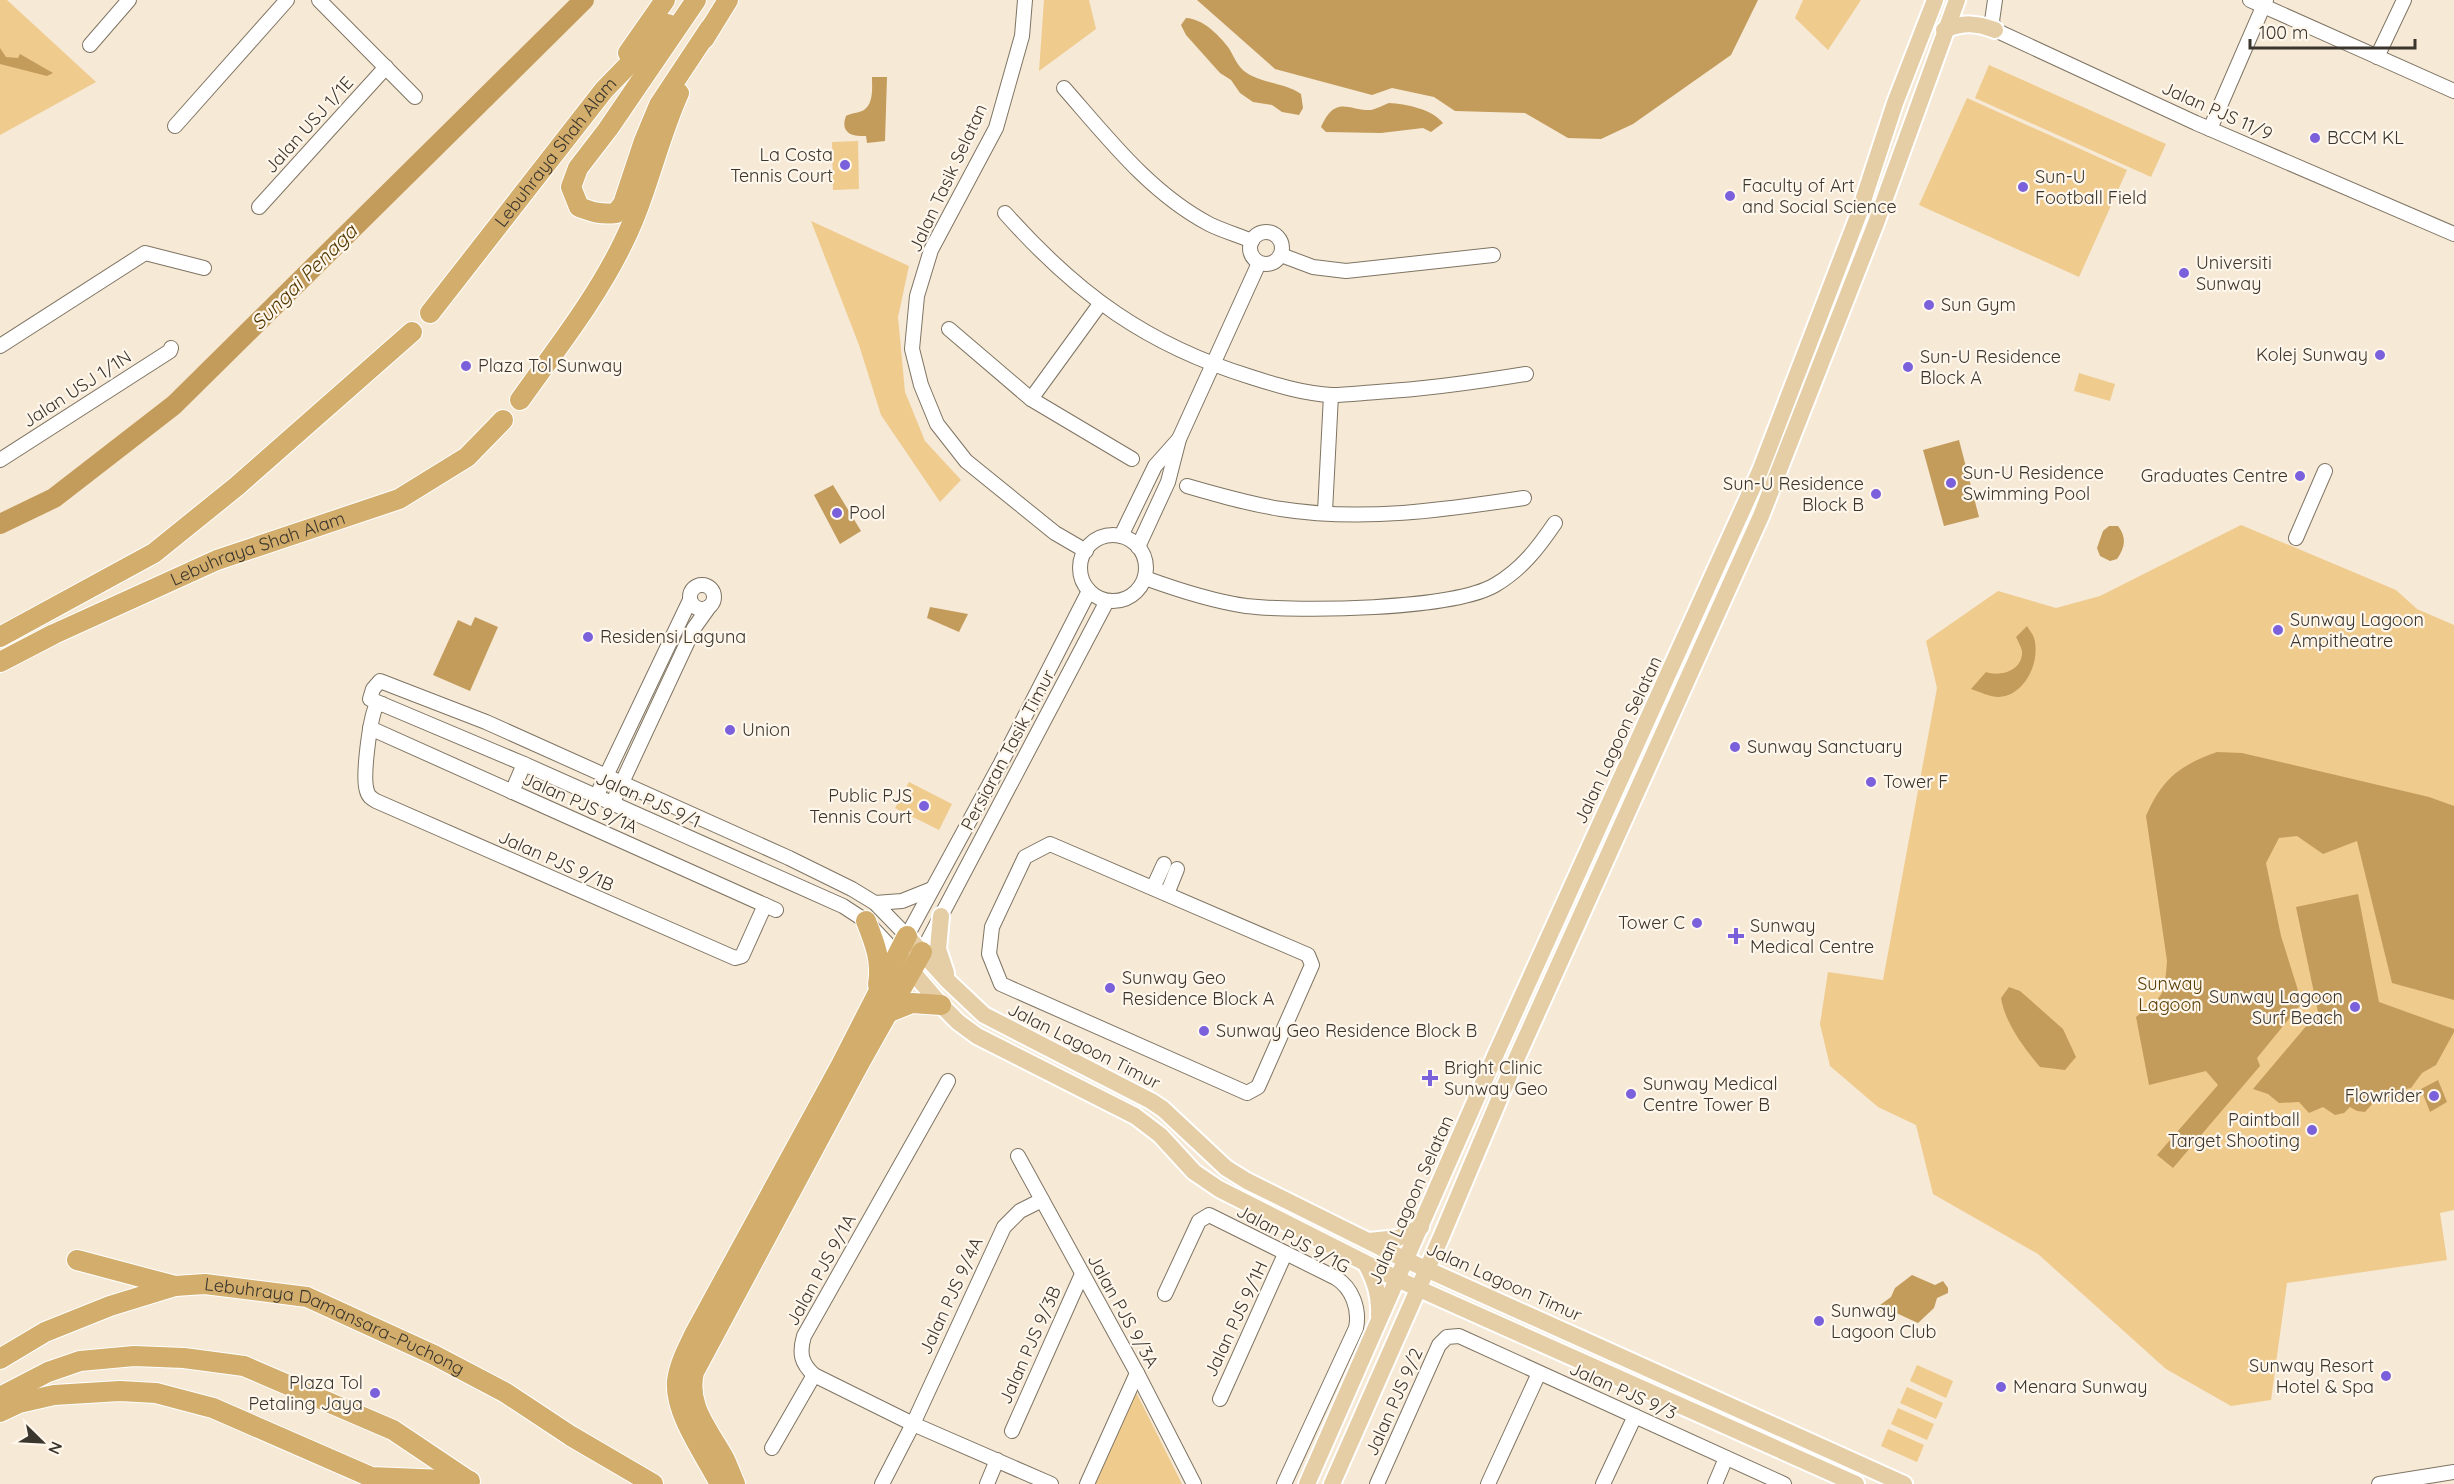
<svg xmlns="http://www.w3.org/2000/svg" width="2454" height="1484" font-family="Quicksand,sans-serif">
	<rect width="100%" height="100%" fill="#f6e9d6"/>
	<g fill="#f0cb8e">
		<path d="M 0,0 L 7,0 L 96,82 L 0,135 Z"/>
		<path d="M 1044,0 L 1089,0 L 1096,29 L 1039,71 Z"/>
		<path d="M 1803,0 L 1861,0 L 1828,50 L 1795,18 Z"/>
		<path d="M 1989,65 L 2166,144 L 2151,177 L 1975,98 Z"/>
		<path d="M 1967,98 L 2127,170 L 2079,277 L 1919,205 Z"/>
		<path d="M 858,141 L 859,189 L 833,190 L 832,142 Z"/>
		<path d="M 811,221 L 909,266 L 898,317 L 905,392 L 925,441 L 961,480 L 940,502 L 881,415 L 859,345 Z"/>
		<path d="M 2079,373 L 2115,384 L 2110,401 L 2074,391 Z"/>
		<path d="M 2241,525 L 2396,590 L 2417,609 L 2454,625 L 2454,1210 L 2440,1213 L 2447,1260 L 2287,1283 L 2271,1400 L 2231,1406 L 2166,1369 L 2038,1254 L 1933,1194 L 1916,1125 L 1878,1107 L 1830,1066 L 1820,1024 L 1828,972 L 1883,980 L 1937,688 L 1926,641 L 1998,591 L 2056,608 L 2100,596 Z"/>
		<path d="M 909,782 L 952,804 L 939,830 L 895,808 Z"/>
		<path d="M 1917,1365 L 1953,1381 L 1946,1398 L 1910,1381 Z"/>
		<path d="M 1907,1387 L 1943,1403 L 1936,1419 L 1900,1403 Z"/>
		<path d="M 1136,1392 L 1182,1484 L 1094,1484 Z"/>
		<path d="M 1898,1408 L 1934,1424 L 1927,1440 L 1891,1424 Z"/>
		<path d="M 1888,1429 L 1924,1445 L 1917,1462 L 1881,1446 Z"/>
	</g>
	<g fill="#c39c5b">
		<path d="M 1197,0 L 1758,0 L 1731,55 L 1633,124 L 1601,139 L 1568,138 L 1525,113 L 1455,111 L 1434,97 L 1392,88 L 1372,95 L 1275,69 Z"/>
		<path d="M 1186,18 C 1203,19 1218,34 1228,47 C 1234,56 1236,64 1244,71 C 1261,84 1284,82 1301,94 L 1303,108 L 1299,115 L 1282,112 L 1272,105 L 1253,102 L 1240,93 L 1231,80 L 1220,73 L 1186,35 L 1181,25 Z"/>
		<path d="M 0,48 L 6,57 L 18,58 L 20,54 L 53,73 L 47,76 L 0,64 Z"/>
		<path d="M 872,77 L 887,77 L 885,141 L 867,143 L 866,136 C 851,137 840,132 846,116 C 851,113 859,113 864,110 C 874,103 872,87 872,77 Z"/>
		<path d="M 1389,103 C 1406,104 1432,109 1443,123 L 1431,132 L 1423,128 L 1381,133 L 1326,132 L 1321,127 C 1336,94 1348,111 1371,110 C 1376,109 1384,105 1389,103 Z"/>
		<path d="M 1959,440 L 1979,517 L 1944,526 L 1923,450 Z"/>
		<path d="M 833,485 L 861,531 L 840,544 L 814,495 Z"/>
		<path d="M 2109,526 L 2118,526 C 2127,538 2125,547 2117,559 L 2110,561 L 2100,556 L 2097,548 L 2103,531 Z"/>
		<path d="M 930,607 L 968,614 L 959,632 L 927,618 Z"/>
		<path d="M 475,617 L 498,627 L 470,691 L 433,675 L 458,620 L 471,626 Z"/>
		<path d="M 2027,626 C 2029,630 2033,634 2034,638 C 2041,661 2025,696 1999,697 C 1990,697 1980,692 1971,689 L 1986,672 C 2000,677 2023,671 2022,651 C 2021,647 2018,641 2016,637 Z"/>
		<path d="M 2217,752 L 2242,753 L 2429,797 L 2454,806 L 2454,1000 L 2392,983 L 2357,841 L 2323,854 L 2297,836 L 2279,838 L 2266,863 L 2281,936 L 2302,1003 L 2257,1058 L 2260,1066 L 2173,1168 L 2157,1155 L 2218,1085 L 2206,1071 L 2149,1085 L 2136,1017 C 2164,994 2164,999 2167,961 L 2146,816 C 2162,779 2180,765 2217,752 Z"/>
		<path d="M 2358,894 L 2379,1002 L 2454,1029 L 2454,1032 L 2436,1065 L 2422,1073 L 2411,1088 L 2393,1092 L 2385,1103 L 2374,1102 L 2365,1112 L 2357,1111 L 2350,1107 L 2344,1113 L 2335,1115 L 2323,1107 L 2309,1113 L 2299,1102 L 2279,1103 L 2268,1094 L 2253,1089 L 2318,1012 L 2296,907 Z"/>
		<path d="M 2009,987 L 2020,991 L 2063,1029 L 2076,1057 L 2065,1070 L 2040,1067 C 2024,1048 2005,1023 2001,998 Z"/>
		<path d="M 2438,1080 L 2447,1102 L 2430,1112 L 2421,1089 Z"/>
		<path d="M 1912,1275 L 1935,1285 L 1943,1281 L 1948,1288 L 1948,1293 L 1937,1298 L 1934,1308 L 1918,1323 L 1894,1312 L 1884,1315 L 1880,1311 L 1880,1305 L 1891,1297 L 1895,1288 Z"/>
	</g>
	<g fill="none" stroke-linecap="round" stroke-linejoin="round">
		<path stroke="#c39c5b" stroke-width="20" d="M 0,524 L 54,498 L 174,405 L 584,0"/>
		<defs>
			<g id="minor">
				<path d="M 319,0 L 415,97"/>
				<path d="M 1025,0 L 1022,36 L 996,128 L 931,250 L 917,296 L 912,349 L 921,385 L 937,424 L 966,461 L 1055,533 L 1086,551"/>
				<path d="M 1995,0 L 1992,21 L 1995,30 L 2196,123 L 2454,234"/>
				<path d="M 2250,0 L 2454,91"/>
				<path d="M 90,45 L 129,0"/>
				<path d="M 2377,57 L 2404,0"/>
				<path d="M 1064,88 C 1107,137 1150,193 1209,224 C 1223,231 1238,235 1252,241"/>
				<path d="M 175,126 L 287,0"/>
				<path d="M 2210,129 L 2266,0"/>
				<path d="M 259,207 L 386,67"/>
				<path d="M 1005,213 C 1077,294 1147,345 1251,377 C 1276,385 1305,394 1332,395 C 1346,395 1362,393 1377,392 C 1427,389 1477,382 1526,374"/>
				<circle cx="1266" cy="248" r="16"/>
				<path d="M 1281,255 L 1313,267 L 1346,271 L 1493,255"/>
				<path d="M 949,329 L 1031,399 L 1132,459"/>
				<path d="M 0,346 L 145,253 L 204,268"/>
				<path d="M 1031,399 L 1100,304"/>
				<path d="M 0,460 L 170,351 L 171,348"/>
				<path d="M 1187,486 C 1218,495 1249,504 1281,509 C 1362,522 1444,510 1524,498"/>
				<path d="M 1325,512 L 1331,395"/>
				<circle cx="1113" cy="568" r="33"/>
				<path d="M 1121,536 L 1155,466 L 1179,439"/>
				<path d="M 2296,538 L 2325,471"/>
				<path d="M 1138,547 L 1168,482 L 1179,439 L 1259,263"/>
				<path d="M 1145,578 C 1178,590 1211,601 1246,606 C 1298,612 1452,610 1495,585 C 1522,569 1538,548 1555,523"/>
				<circle cx="702" cy="597" r="12"/>
				<path d="M 382,704 L 376,706 C 370,719 362,777 367,791 C 368,796 371,798 376,801 L 735,958 L 742,956 L 765,905"/>
				<path d="M 370,728 L 776,910"/>
				<path d="M 512,792 L 524,764"/>
				<path d="M 596,797 L 690,600"/>
				<path d="M 612,804 L 694,628 L 709,607"/>
				<path d="M 1050,844 L 1308,955 L 1312,965 L 1258,1087 L 1247,1093 L 1001,984 L 989,954 L 992,927 L 1025,857 Z"/>
				<path d="M 1153,888 L 1164,864"/>
				<path d="M 1167,894 L 1177,869"/>
				<path d="M 875,903 L 902,901 L 932,889"/>
				<path d="M 922,952 L 1107,601"/>
				<path d="M 897,954 L 866,921 L 843,906 L 524,764 L 370,699 L 373,689 L 380,681 L 486,722 L 789,858 L 852,889 L 875,903 L 907,936 L 1001,763 L 1089,591"/>
				<path d="M 948,1081 L 804,1336 C 799,1353 801,1363 814,1375 L 913,1424 L 1051,1484"/>
				<path d="M 1018,1156 L 1137,1373 L 1194,1484"/>
				<path d="M 1165,1294 L 1199,1221 L 1209,1215 L 1336,1278 C 1352,1288 1360,1309 1356,1328 L 1284,1484"/>
				<path d="M 1220,1399 L 1285,1254"/>
				<path d="M 1012,1431 L 1082,1274"/>
				<path d="M 772,1448 L 814,1375"/>
				<path d="M 882,1484 L 913,1424 L 1004,1227 L 1020,1211 L 1042,1200"/>
				<path d="M 987,1484 L 997,1460"/>
				<path d="M 1087,1484 L 1137,1373"/>
				<path d="M 1377,1484 L 1439,1345 L 1447,1337 L 1459,1336 L 1784,1484"/>
				<path d="M 1488,1484 L 1539,1373"/>
				<path d="M 1603,1484 L 1635,1416"/>
				<path d="M 1715,1484 L 1726,1458"/>
				<path d="M 2379,1484 L 2454,1472"/>
			</g>
			<g id="major">
				<path d="M 1944,30 C 1964,22 1976,23 1995,30"/>
				<path d="M 941,916 L 938,949 L 946,973"/>
				<path d="M 907,936 L 949,982 L 984,1015 L 1151,1101 L 1163,1109 L 1226,1168 L 1247,1181 L 1406,1260 L 1904,1484"/>
				<path d="M 897,954 L 941,1005 L 958,1022 L 977,1036 L 1135,1116 L 1160,1135 L 1194,1172 L 1219,1189 L 1397,1279 L 1856,1484"/>
				<path d="M 1369,1241 L 1398,1238 L 1421,1227"/>
				<path d="M 1366,1264 C 1375,1281 1380,1296 1379,1315"/>
				<path d="M 1307,1484 L 1495,1056 L 1760,471 L 1858,216 L 1895,103 L 1935,0"/>
				<path d="M 1332,1484 L 1442,1235 L 1514,1064 L 1761,516 L 1876,223 L 1957,0"/>
			</g>
			<g id="highway">
				<path d="M 696,0 L 608,129 L 578,168 L 571,187 L 579,207 C 592,212 602,215 616,213 L 623,204 L 644,141 L 659,105 L 710,28"/>
				<path d="M 704,39 L 728,0"/>
				<path d="M 628,53 L 665,0"/>
				<path id="s1" d="M 430,313 L 604,90 L 668,24"/>
				<path d="M 520,400 C 556,349 596,299 623,243 C 647,195 657,142 679,93"/>
				<path d="M 0,637 L 154,553 L 237,486 L 412,332"/>
				<path id="s2" d="M 0,662 L 54,634 L 217,560 L 399,499 L 467,457 L 503,420"/>
				<path d="M 866,921 C 875,944 882,961 878,985"/>
				<path d="M 887,1013 L 912,1003 L 941,1005"/>
				<path d="M 77,1260 L 175,1286"/>
				<path id="s3" d="M 0,1359 L 45,1332 L 110,1306 L 175,1286 L 205,1284 L 307,1297 L 434,1355 L 506,1393 L 571,1436 L 653,1484"/>
				<path d="M 0,1397 L 48,1372 L 80,1361 L 134,1356 L 184,1358 L 244,1366 L 393,1430 L 469,1481"/>
				<path d="M 0,1412 L 19,1403 L 54,1395 L 120,1391 L 156,1393 L 213,1408 L 371,1477 L 470,1481"/>
				<path d="M 720,1484 C 706,1456 674,1413 677,1381 C 679,1364 688,1348 695,1333 L 841,1065 L 907,936"/>
				<path d="M 735,1484 C 731,1475 728,1466 724,1458 C 708,1429 686,1406 694,1372 L 859,1064 L 922,952"/>
			</g>
		</defs>
		<use href="#minor" stroke="#7f7463" stroke-width="16"/>
		<use href="#major" stroke="#fff" stroke-width="20"/>
		<use href="#highway" stroke="#fff" stroke-width="22"/>
		<use href="#minor" stroke="#fff" stroke-width="14"/>
		<use href="#major" stroke="#e5cea6" stroke-width="16"/>
		<use href="#highway" stroke="#d3ad6b" stroke-width="20"/>
	</g>
	<g fill="#7b60db" stroke="#fff7ec" stroke-width="2">
		<circle cx="2315" cy="138" r="6"/>
		<circle cx="845" cy="165" r="6"/>
		<circle cx="2023" cy="187" r="6"/>
		<circle cx="1730" cy="196" r="6"/>
		<circle cx="2184" cy="273" r="6"/>
		<circle cx="1929" cy="305" r="6"/>
		<circle cx="2380" cy="355" r="6"/>
		<circle cx="466" cy="366" r="6"/>
		<circle cx="1908" cy="367" r="6"/>
		<circle cx="2300" cy="476" r="6"/>
		<circle cx="1951" cy="483" r="6"/>
		<circle cx="1876" cy="494" r="6"/>
		<circle cx="837" cy="513" r="6"/>
		<circle cx="2278" cy="630" r="6"/>
		<circle cx="588" cy="637" r="6"/>
		<circle cx="730" cy="730" r="6"/>
		<circle cx="1735" cy="747" r="6"/>
		<circle cx="1871" cy="782" r="6"/>
		<circle cx="924" cy="806" r="6"/>
		<circle cx="1697" cy="923" r="6"/>
		<path d="M1733 927h6v6h6v6h-6v6h-6v-6h-6v-6h6z"/>
		<circle cx="1110" cy="988" r="6"/>
		<circle cx="2355" cy="1007" r="6"/>
		<circle cx="1204" cy="1031" r="6"/>
		<path d="M1427 1069h6v6h6v6h-6v6h-6v-6h-6v-6h6z"/>
		<circle cx="1631" cy="1094" r="6"/>
		<circle cx="2434" cy="1096" r="6"/>
		<circle cx="2312" cy="1130" r="6"/>
		<circle cx="1819" cy="1321" r="6"/>
		<circle cx="2386" cy="1376" r="6"/>
		<circle cx="2001" cy="1387" r="6"/>
		<circle cx="375" cy="1393" r="6"/>
	</g>
	<g text-anchor="middle" stroke-width="4.5" stroke-linejoin="round" paint-order="stroke">
		<g font-size="18" fill="#3a352d" stroke="#fff7ec">
			<text transform="translate(2217 111) rotate(24)" y="6">Jalan PJS 11/9</text>
			<text transform="translate(309 125) rotate(-48)" y="6">Jalan USJ 1/1E</text>
			<text dy="6" stroke="none"><textPath href="#s1" startOffset="204">Lebuhraya Shah Alam</textPath></text>
			<text transform="translate(948 178) rotate(-65)" y="6">Jalan Tasik Selatan</text>
			<text transform="translate(77 389) rotate(-33)" y="6">Jalan USJ 1/1N</text>
			<text dy="6" stroke="none"><textPath href="#s2" startOffset="282">Lebuhraya Shah Alam</textPath></text>
			<text transform="translate(1618 740) rotate(-65)" y="6">Jalan Lagoon Selatan</text>
			<text transform="translate(1008 750) rotate(-62)" y="6">Persiaran Tasik Timur</text>
			<text transform="translate(648 800) rotate(24)" y="6">Jalan PJS 9/1</text>
			<text transform="translate(580 803) rotate(24)" y="6">Jalan PJS 9/1A</text>
			<text transform="translate(556 861) rotate(24)" y="6">Jalan PJS 9/1B</text>
			<text transform="translate(1084 1046) rotate(27)" y="6">Jalan Lagoon Timur</text>
			<text transform="translate(1411 1200) rotate(-66)" y="6">Jalan Lagoon Selatan</text>
			<text transform="translate(1293 1239) rotate(28)" y="6">Jalan PJS 9/1G</text>
			<text transform="translate(821 1270) rotate(-61)" y="6">Jalan PJS 9/1A</text>
			<text transform="translate(1504 1282) rotate(24)" y="6">Jalan Lagoon Timur</text>
			<text transform="translate(951 1296) rotate(-65)" y="6">Jalan PJS 9/4A</text>
			<text transform="translate(1123 1311) rotate(61)" y="6">Jalan PJS 9/3A</text>
			<text transform="translate(1236 1319) rotate(-65)" y="6">Jalan PJS 9/1H</text>
			<text dy="6" stroke="none"><textPath href="#s3" startOffset="358">Lebuhraya Damansara–Puchong</textPath></text>
			<text transform="translate(1030 1345) rotate(-66)" y="6">Jalan PJS 9/3B</text>
			<text transform="translate(1623 1391) rotate(24)" y="6">Jalan PJS 9/3</text>
			<text transform="translate(1394 1402) rotate(-66)" y="6">Jalan PJS 9/2</text>
		</g>
		<g font-size="18" fill="#3a352d" stroke="#fff7ec" text-anchor="start">
			<text x="2327" y="144">BCCM KL</text>
			<text x="833" y="161" text-anchor="end">La Costa<tspan x="833" dy="21">Tennis Court</tspan></text>
			<text x="2035" y="183">Sun-U<tspan x="2035" dy="21">Football Field</tspan></text>
			<text x="1742" y="192">Faculty of Art<tspan x="1742" dy="21">and Social Science</tspan></text>
			<text x="2196" y="269">Universiti<tspan x="2196" dy="21">Sunway</tspan></text>
			<text x="1941" y="311">Sun Gym</text>
			<text x="2368" y="361" text-anchor="end">Kolej Sunway</text>
			<text x="1920" y="363">Sun-U Residence<tspan x="1920" dy="21">Block A</tspan></text>
			<text x="478" y="372">Plaza Tol Sunway</text>
			<text x="1963" y="479">Sun-U Residence<tspan x="1963" dy="21">Swimming Pool</tspan></text>
			<text x="2288" y="482" text-anchor="end">Graduates Centre</text>
			<text x="1864" y="490" text-anchor="end">Sun-U Residence<tspan x="1864" dy="21">Block B</tspan></text>
			<text x="849" y="519">Pool</text>
			<text x="2290" y="626">Sunway Lagoon<tspan x="2290" dy="21">Ampitheatre</tspan></text>
			<text x="600" y="643">Residensi Laguna</text>
			<text x="742" y="736">Union</text>
			<text x="1747" y="753">Sunway Sanctuary</text>
			<text x="1883" y="788">Tower F</text>
			<text x="912" y="802" text-anchor="end">Public PJS<tspan x="912" dy="21">Tennis Court</tspan></text>
			<text x="1685" y="929" text-anchor="end">Tower C</text>
			<text x="1750" y="932">Sunway<tspan x="1750" dy="21">Medical Centre</tspan></text>
			<text x="1122" y="984">Sunway Geo<tspan x="1122" dy="21">Residence Block A</tspan></text>
			<text x="2343" y="1003" text-anchor="end">Sunway Lagoon<tspan x="2343" dy="21">Surf Beach</tspan></text>
			<text x="1216" y="1037">Sunway Geo Residence Block B</text>
			<text x="1444" y="1074">Bright Clinic<tspan x="1444" dy="21">Sunway Geo</tspan></text>
			<text x="1643" y="1090">Sunway Medical<tspan x="1643" dy="21">Centre Tower B</tspan></text>
			<text x="2422" y="1102" text-anchor="end">Flowrider</text>
			<text x="2300" y="1126" text-anchor="end">Paintball<tspan x="2300" dy="21">Target Shooting</tspan></text>
			<text x="1831" y="1317">Sunway<tspan x="1831" dy="21">Lagoon Club</tspan></text>
			<text x="2374" y="1372" text-anchor="end">Sunway Resort<tspan x="2374" dy="21">Hotel &amp; Spa</tspan></text>
			<text x="363" y="1389" text-anchor="end">Plaza Tol<tspan x="363" dy="21">Petaling Jaya</tspan></text>
			<text x="2013" y="1393">Menara Sunway</text>
		</g>
		<g font-size="18" fill="#583e07" stroke="#fff7ec">
			<text x="2170" y="990">Sunway<tspan x="2170" dy="21">Lagoon</tspan></text>
		</g>
		<g font-size="20" font-style="italic" fill="#513700" stroke="#fff7ec">
			<text transform="translate(304 277) rotate(-45)" y="7">Sungai Penaga</text>
		</g>
	</g>
	<g transform="translate(42 1442) rotate(114)" stroke="#fff7ec" stroke-width="4.5" paint-order="stroke">
	<path d="M0-4.5L10 22L0 15L-10 22Z" fill="#3a352d"/>
	<text y="-9" font-size="16" font-weight="bold" text-anchor="middle" fill="#3a352d">N</text>
	</g>
	<path d="M2250 39v9h165v-9" fill="none" stroke="#3a352d" stroke-width="3"/>
	<text x="2259" y="39" font-size="18" fill="#3a352d" stroke="#fff7ec" stroke-width="4.5" paint-order="stroke">100 m</text>
</svg>
